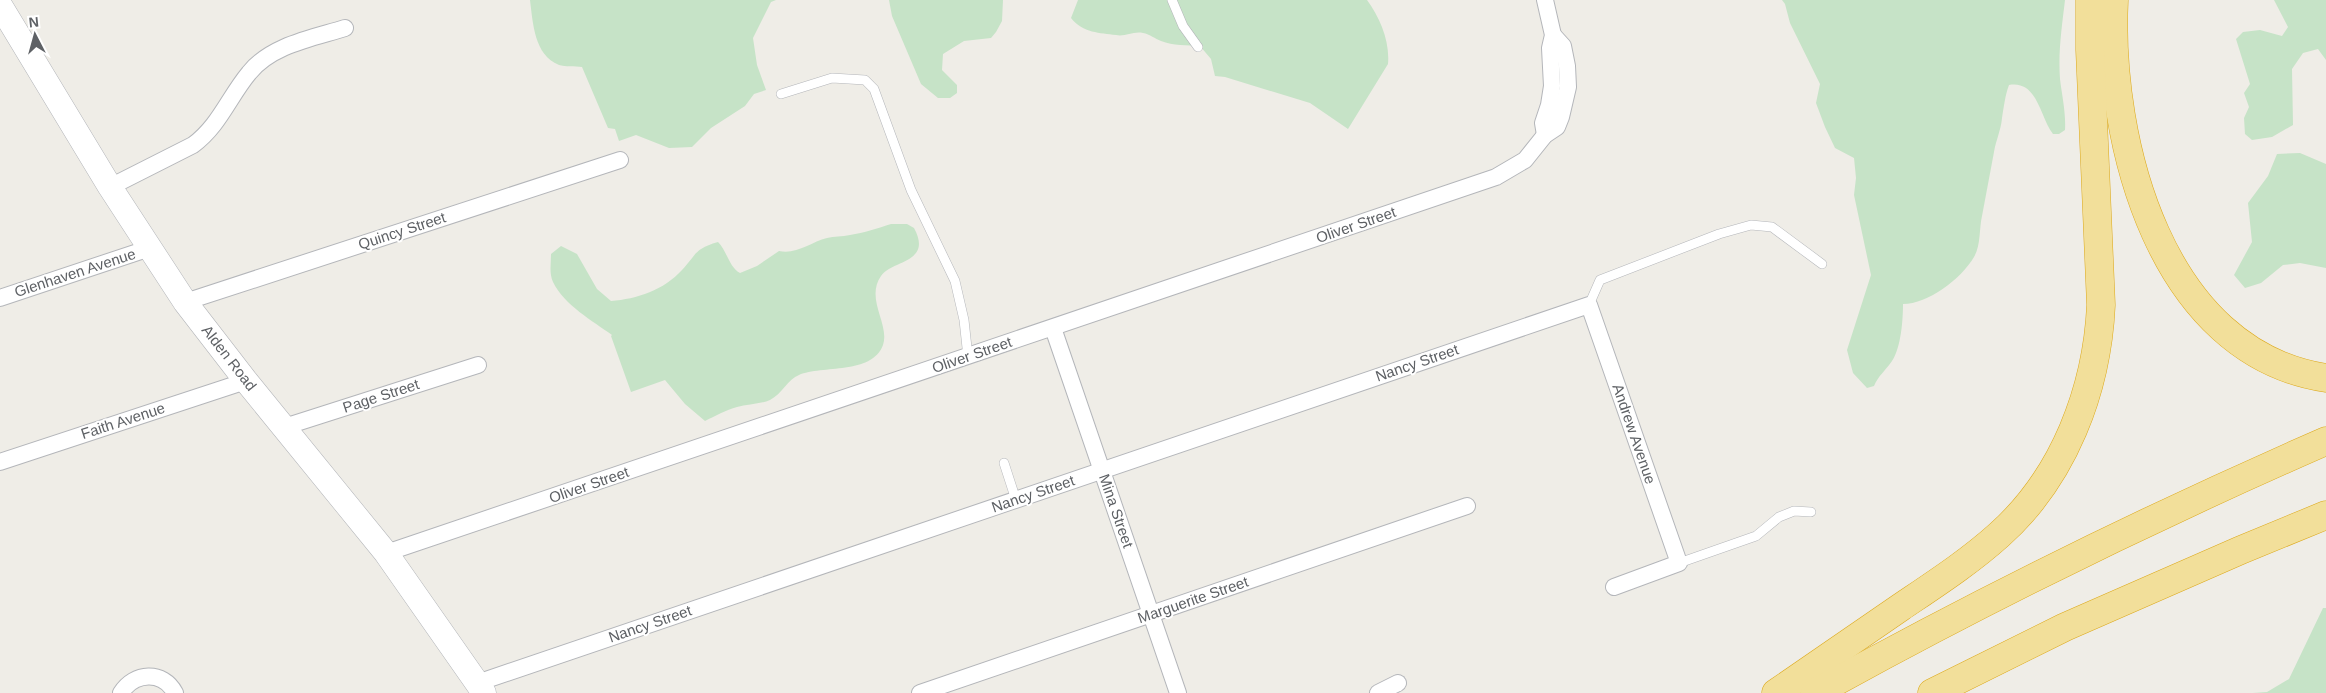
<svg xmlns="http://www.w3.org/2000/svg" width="2326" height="693" font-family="Helvetica,sans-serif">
	<rect width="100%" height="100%" fill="#efede7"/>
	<g fill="#c6e3c7">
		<path d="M 530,0 L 776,0 L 771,2 L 753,38 L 757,65 L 766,90 L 754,94 L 745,106 L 711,128 L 692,147 L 669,148 L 636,135 L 619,141 L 615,129 L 608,128 L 582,67 C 575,66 565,67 559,65 C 534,55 533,23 530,0 Z"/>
		<path d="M 889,0 L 1003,0 L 1002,21 L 996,32 L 991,38 L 964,41 L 943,54 L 942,70 L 957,85 L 957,93 L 950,98 L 938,98 L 921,84 L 892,16 Z"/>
		<path d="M 1078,0 L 1367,0 C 1380,18 1390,41 1388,64 L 1348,129 L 1310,103 L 1225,77 L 1215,76 L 1211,59 L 1200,46 C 1187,45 1173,46 1161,41 C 1155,39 1150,34 1143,33 C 1133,31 1125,37 1116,35 C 1100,33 1083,33 1071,18 Z"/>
		<path d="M 1782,0 L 2065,0 C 2062,26 2058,52 2060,79 C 2062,96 2066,112 2065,130 L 2059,134 L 2053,134 C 2040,118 2038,80 2009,85 C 2005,96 2004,106 2002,118 C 2001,130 1996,140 1994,152 C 1990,173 1986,195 1982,216 C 1979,229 1981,245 1974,257 C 1961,279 1928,304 1903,304 C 1903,320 1901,348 1892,361 C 1886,370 1878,376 1874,386 L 1867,388 L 1853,373 L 1847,350 L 1871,275 L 1854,195 L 1856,178 L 1854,158 L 1835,148 L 1825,127 L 1816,103 L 1820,84 L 1790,23 L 1785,4 Z"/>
		<path d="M 2274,0 L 2326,0 L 2326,60 L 2318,49 L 2303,53 L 2292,69 L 2293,125 L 2272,137 L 2252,140 L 2245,134 L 2244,118 L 2249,107 L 2244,93 L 2250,84 L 2236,39 L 2243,32 L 2260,30 L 2282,36 L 2288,27 Z"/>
		<path d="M 2300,153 L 2326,164 L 2326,268 L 2300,263 L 2283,265 L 2261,283 L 2245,288 L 2234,275 L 2252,242 L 2248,203 L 2268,176 L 2277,154 Z"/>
		<path d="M 891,224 L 907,224 L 914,228 C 933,263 892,260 881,276 C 865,299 890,324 883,345 C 872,375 822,365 799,375 C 788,379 782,394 770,400 C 761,404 747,404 737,407 C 726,410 715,416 705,421 L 685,404 L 665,380 L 631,392 L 611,336 L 612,335 C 593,321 564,305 553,282 C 549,273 551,264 551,254 L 561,246 L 577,254 L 597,289 L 611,301 C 637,299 664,290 682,270 C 697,254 694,249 718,242 C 727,251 729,267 740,273 L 757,266 L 779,251 C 796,255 811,242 827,238 C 834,236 842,237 850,235 C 864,233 878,228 891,224 Z"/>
		<path d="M 2323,608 L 2326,608 L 2326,693 L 2253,693 L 2267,692 L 2289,679 Z"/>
	</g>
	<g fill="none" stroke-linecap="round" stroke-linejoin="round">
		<defs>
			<g id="lane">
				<path d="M 1172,0 L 1183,26 L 1198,47"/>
				<path d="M 781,94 L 832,78 L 865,80 L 874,89 L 911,190 L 955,281 L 964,320 L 968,357"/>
				<path d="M 1589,305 L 1600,280 L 1719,234 L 1751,225 L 1772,227 L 1822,264"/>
				<path d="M 1004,463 L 1016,500"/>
				<path d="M 1679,563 L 1756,536 L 1779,517 L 1794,511 L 1811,512"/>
			</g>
			<g id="street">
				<path d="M 1545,0 L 1553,35 L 1550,48 L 1552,86 L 1549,105 L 1543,123 L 1545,135"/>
				<path d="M 110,187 L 193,145 C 219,126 229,97 249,73 C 271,45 313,38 345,28"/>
				<path d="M 0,298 L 150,248"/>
				<path d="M 185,302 L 620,160"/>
				<path d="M 1053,328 L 1178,693"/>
				<path d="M 284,427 L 478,365"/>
				<path d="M 0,462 L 246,381"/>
				<path d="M 386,553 L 1496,177 L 1525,160 L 1545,135 L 1557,127 L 1561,117 L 1568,87 L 1567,66 L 1563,46 L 1553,35"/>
				<path d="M 477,683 L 1589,305 L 1679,563 L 1614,587"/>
				<path d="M 121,693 C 134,672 163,670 175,693"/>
				<path d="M 920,693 L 1467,506"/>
				<path d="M 1378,693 L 1398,683"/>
			</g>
			<path id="secondary" d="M 0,5 L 110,187 L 185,302 L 246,381 L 386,553 L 484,693"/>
			<g id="highway">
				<path d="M 2114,0 C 2107,142 2161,353 2326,378"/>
				<path d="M 1776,693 C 1818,664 1859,636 1901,607 C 1935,584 1969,562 1999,535 C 2064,477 2097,390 2101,305 L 2090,50 L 2090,0"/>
				<path d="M 1815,693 C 1981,601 2152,517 2326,441"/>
				<path d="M 1932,693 L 2065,627 L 2241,550 L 2326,515"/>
			</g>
		</defs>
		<use href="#lane" stroke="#b4b6ba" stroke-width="10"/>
		<use href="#street" stroke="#b4b6ba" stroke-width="18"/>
		<use href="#secondary" stroke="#b3b5b9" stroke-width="25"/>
		<use href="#highway" stroke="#dca819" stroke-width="29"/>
		<use href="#lane" stroke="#fff" stroke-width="9"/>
		<use href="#street" stroke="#fff" stroke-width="16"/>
		<use href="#secondary" stroke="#fff" stroke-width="24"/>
		<use href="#highway" stroke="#f2df9a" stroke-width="28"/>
	</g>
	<g text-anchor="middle" stroke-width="4" stroke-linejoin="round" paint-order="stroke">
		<g font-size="15" fill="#5e6165" stroke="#fff">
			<text transform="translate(1356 225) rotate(-19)" y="5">Oliver Street</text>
			<text transform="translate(402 231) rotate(-18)" y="5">Quincy Street</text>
			<text transform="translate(75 273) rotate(-18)" y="5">Glenhaven Avenue</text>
			<text transform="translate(972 355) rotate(-19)" y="5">Oliver Street</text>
			<text transform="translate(229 358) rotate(52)" y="5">Alden Road</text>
			<text transform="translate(1417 363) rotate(-19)" y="5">Nancy Street</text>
			<text transform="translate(381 396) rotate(-18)" y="5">Page Street</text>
			<text transform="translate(123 421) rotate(-18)" y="5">Faith Avenue</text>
			<text transform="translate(1634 434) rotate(71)" y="5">Andrew Avenue</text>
			<text transform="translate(589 485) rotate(-19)" y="5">Oliver Street</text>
			<text transform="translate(1033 494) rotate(-19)" y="5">Nancy Street</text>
			<text transform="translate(1116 511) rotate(71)" y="5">Mina Street</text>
			<text transform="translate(1193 600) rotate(-19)" y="5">Marguerite Street</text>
			<text transform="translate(650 624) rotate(-19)" y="5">Nancy Street</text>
		</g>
	</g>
	<g transform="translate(35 35) rotate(354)" stroke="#ffffff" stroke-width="4" paint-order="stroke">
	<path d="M0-4L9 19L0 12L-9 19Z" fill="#5e6165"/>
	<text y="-8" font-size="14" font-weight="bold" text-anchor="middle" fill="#5e6165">N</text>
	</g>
</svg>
